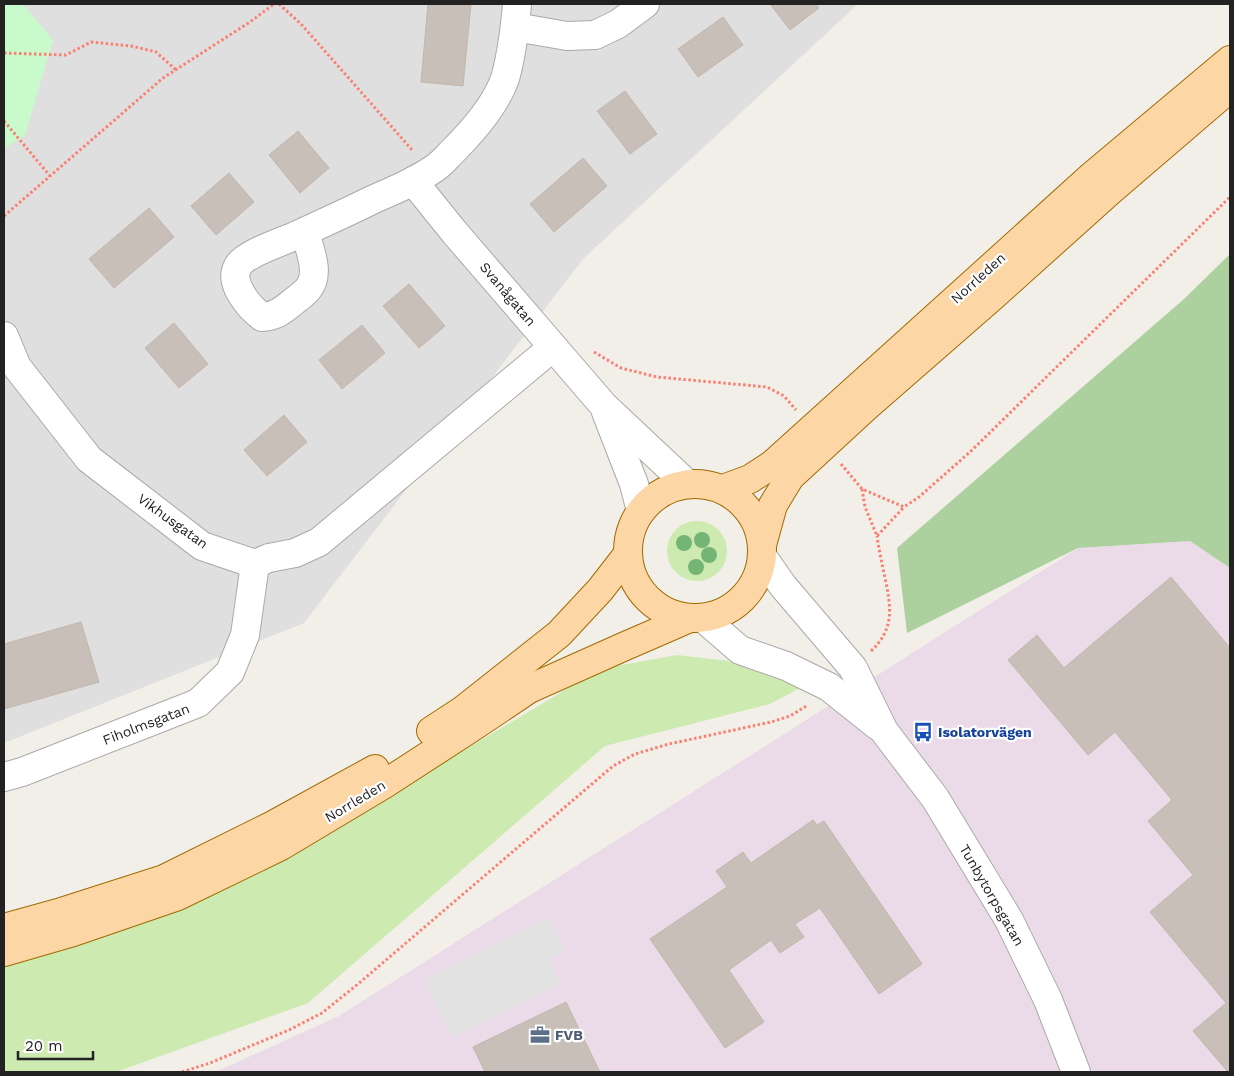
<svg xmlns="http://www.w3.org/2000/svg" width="1234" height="1076" font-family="'Work Sans',sans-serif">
	<rect width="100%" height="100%" fill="#f2efe9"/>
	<path fill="#e0dfdf" d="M 4,4 L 858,4 L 583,259 L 304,623 L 4,743 Z"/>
	<path fill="#ebdbe8" d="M 1190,541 L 1230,568 L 1230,1072 L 215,1072 L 339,1016 L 1078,548 Z"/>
	<g fill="#cdebb0">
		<circle cx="697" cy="551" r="30"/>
		<path d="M 677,655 L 755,664 L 804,686 L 770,704 L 605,746 L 308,1003 L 116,1072 L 4,1072 L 4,967 L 175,911 L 315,839 L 600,669 Z"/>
	</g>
	<path fill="#add19e" d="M 1230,254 L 1230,568 L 1190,541 L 1078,548 L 907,633 L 897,548 L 1184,299 Z"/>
	<path fill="#c8facc" d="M 4,4 L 23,4 L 53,40 L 25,135 L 4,149 Z"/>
	<path fill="#e2e2e2" d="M 549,917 L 565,951 L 548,960 L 560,984 L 453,1038 L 424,980 Z"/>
	<g fill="#c7bfb8" stroke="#c4b6ab">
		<path d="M 428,4 L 471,4 L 463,86 L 421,82 Z"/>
		<path d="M 770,4 L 816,4 L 819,8 L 790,30 Z"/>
		<path d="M 723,17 L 743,45 L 698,77 L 678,49 Z"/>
		<path d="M 625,91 L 657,134 L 630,154 L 597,111 Z"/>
		<path d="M 298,131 L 329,168 L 300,193 L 269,155 Z"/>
		<path d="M 583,158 L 607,186 L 554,232 L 530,204 Z"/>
		<path d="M 229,173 L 254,202 L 216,235 L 191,206 Z"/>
		<path d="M 149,208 L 174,237 L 114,288 L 89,259 Z"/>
		<path d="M 409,284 L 445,326 L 419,348 L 383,306 Z"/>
		<path d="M 174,323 L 208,364 L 179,388 L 145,348 Z"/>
		<path d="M 362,325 L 385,353 L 342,389 L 319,360 Z"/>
		<path d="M 284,415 L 307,442 L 267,476 L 244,450 Z"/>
		<path d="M 1171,577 L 1230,648 L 1230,845 L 1228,847 L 1230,850 L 1230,1072 L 1228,1072 L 1193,1031 L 1226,1003 L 1150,912 L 1193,875 L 1148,821 L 1172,800 L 1115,732 L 1088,755 L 1008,660 L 1037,635 L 1064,668 Z"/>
		<path d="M 81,622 L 99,682 L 4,709 L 4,644 Z"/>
		<path d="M 813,820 L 817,825 L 824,821 L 922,964 L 879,994 L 820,908 L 795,924 L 804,937 L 780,953 L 771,940 L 729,970 L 764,1022 L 725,1048 L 650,939 L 727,887 L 716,871 L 743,852 L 751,863 Z"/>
		<path d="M 566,1002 L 600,1072 L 485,1072 L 473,1047 Z"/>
	</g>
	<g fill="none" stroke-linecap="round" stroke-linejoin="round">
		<defs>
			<g id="minor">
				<path d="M 515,27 L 567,36 L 595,35 L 618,24 L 645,4"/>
				<path d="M 413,181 L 455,233 L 604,406 L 687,484"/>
				<path d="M 305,232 C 309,248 321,274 308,289 C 304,294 298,298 293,302 C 282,311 276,316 262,317 C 249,307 228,283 238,266 C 245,254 281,242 295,236 C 321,224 348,212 374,199 C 395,190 416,181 435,168 C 441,164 446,158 452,152 C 472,132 498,103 506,75 C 512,52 515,27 517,4"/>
				<path d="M 4,336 L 17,367 L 89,459 L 202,546 L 255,564 L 269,558 L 295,553 L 319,542 L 553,347"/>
				<path d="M 606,412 L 634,484 L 641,511"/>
				<path d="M 762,556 L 783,586 L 853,668 L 884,731 L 935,798 L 1009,920 L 1048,1000 L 1076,1072"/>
				<path d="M 703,618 L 740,650 L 786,666 L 829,687 L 878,726"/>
				<path d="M 4,777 L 22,772 L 198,703 L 230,672 L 245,635 L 255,564"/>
			</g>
			<g id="major">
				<circle cx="695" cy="551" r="67"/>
				<path d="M 723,489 L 750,479 L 773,464 L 1093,175 L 1230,60"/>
				<path d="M 762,545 L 773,505 L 790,477 L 866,407 L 992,297 L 1111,190 L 1230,88"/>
				<path d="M 431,731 L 463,710 L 559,634 L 600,590 L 628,554"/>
				<path d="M 4,928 L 58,913 L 164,879 L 273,825 L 375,769"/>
				<path d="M 4,952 L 73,932 L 178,896 L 281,846 L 383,785 L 474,726 L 529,689 L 623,647 L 690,618"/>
			</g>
		</defs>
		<use href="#minor" stroke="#a9a9a9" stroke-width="30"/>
		<use href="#major" stroke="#a06b00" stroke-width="30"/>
		<g stroke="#fa8072" stroke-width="3" stroke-dasharray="2.5 2.5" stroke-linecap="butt">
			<path d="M 279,4 L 301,24 L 413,151"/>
			<path d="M 4,53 L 66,55 L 91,42 L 131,46 L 156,52 L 176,70"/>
			<path d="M 4,121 L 50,176"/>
			<path d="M 4,216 L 163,78 L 250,22 L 274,4"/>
			<path d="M 594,352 L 621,368 L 657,377 L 767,387 L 784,396 L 796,410"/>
			<path d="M 841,464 L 862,489 L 904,507 L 919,497 L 970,452 L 1230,197"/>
			<path d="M 862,489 L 865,507 L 877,536 L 904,507"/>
			<path d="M 871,651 C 895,629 891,606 885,578 C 882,564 879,550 877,536"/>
			<path d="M 182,1072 L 210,1063 L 289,1030 L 322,1013 L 358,984 L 613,766 L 635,754 L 669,744 L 771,722 L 790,716 L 808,705"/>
		</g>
		<use href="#minor" stroke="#fff" stroke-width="28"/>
		<use href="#major" stroke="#fcd6a4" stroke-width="28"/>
	</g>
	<g fill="#74b475">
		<circle cx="702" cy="540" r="8"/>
		<circle cx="684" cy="543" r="8"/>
		<circle cx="709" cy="555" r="8"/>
		<circle cx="696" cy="567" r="8"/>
	</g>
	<defs>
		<symbol id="bus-bare" viewBox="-9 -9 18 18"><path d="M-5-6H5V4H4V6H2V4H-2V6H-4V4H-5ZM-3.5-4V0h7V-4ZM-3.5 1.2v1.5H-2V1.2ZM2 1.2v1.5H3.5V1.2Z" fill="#1a4fb4" stroke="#fff" stroke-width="2.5" paint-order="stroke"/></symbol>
		<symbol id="office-bare" viewBox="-9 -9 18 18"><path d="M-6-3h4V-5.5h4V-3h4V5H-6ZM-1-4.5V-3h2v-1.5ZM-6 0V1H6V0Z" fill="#5c6f8a" stroke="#fff" stroke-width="2.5" paint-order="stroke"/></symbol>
	</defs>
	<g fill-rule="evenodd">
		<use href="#bus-bare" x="909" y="718" width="28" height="28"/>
		<use href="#office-bare" x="526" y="1021" width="28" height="28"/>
	</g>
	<g text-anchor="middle" stroke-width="4.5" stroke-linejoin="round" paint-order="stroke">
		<g font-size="14" fill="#222" stroke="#fff">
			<text transform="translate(978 278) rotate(-42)" y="5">Norrleden</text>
			<text transform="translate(508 294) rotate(50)" y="5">Svanågatan</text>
			<text transform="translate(173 521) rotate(36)" y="5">Vikhusgatan</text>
			<text transform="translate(146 724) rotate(-21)" y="5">Fiholmsgatan</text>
			<text transform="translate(355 801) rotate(-31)" y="5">Norrleden</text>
			<text transform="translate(992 895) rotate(60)" y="5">Tunbytorpsgatan</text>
		</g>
		<g font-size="14" font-weight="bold" fill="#164399" stroke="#fff" text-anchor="start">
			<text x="938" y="737">Isolatorvägen</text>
		</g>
		<g font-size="14" font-weight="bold" fill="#4e5e75" stroke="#fff" text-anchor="start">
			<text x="555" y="1040">FVB</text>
		</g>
	</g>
	<rect width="1234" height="1076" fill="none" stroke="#222222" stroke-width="10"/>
	<path d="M18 1051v8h75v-8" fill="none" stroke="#222222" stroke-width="2.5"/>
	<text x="25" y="1051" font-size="15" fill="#222222" stroke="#ffffff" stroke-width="4" paint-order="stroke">20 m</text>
</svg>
